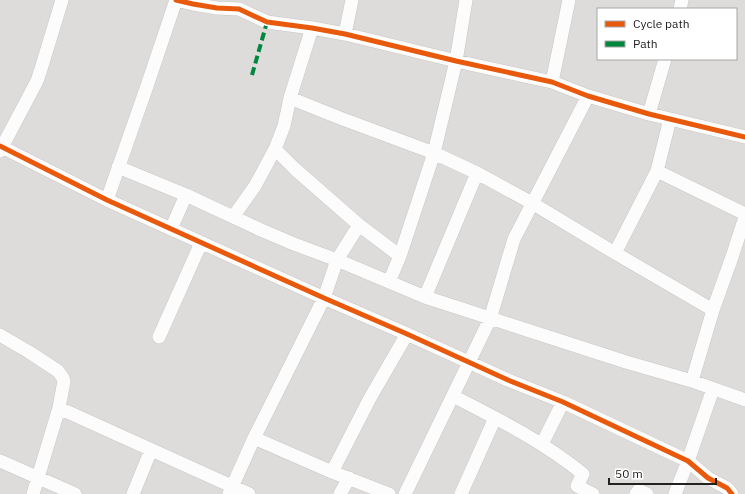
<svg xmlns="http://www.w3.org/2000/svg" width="745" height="494" viewBox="0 0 745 494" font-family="'IBM Plex Sans',sans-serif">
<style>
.residential{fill:#dedcda;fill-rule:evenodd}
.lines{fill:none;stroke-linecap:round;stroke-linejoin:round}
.minor-casing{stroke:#c8c7c5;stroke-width:14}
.minor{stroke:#fdfcfc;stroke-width:13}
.quiet{stroke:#00873e;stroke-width:4;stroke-dasharray:8 4;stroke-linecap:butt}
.cycleway-casing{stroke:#fff;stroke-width:8}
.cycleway{stroke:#e8590c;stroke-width:5}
</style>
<rect width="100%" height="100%" fill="#efede9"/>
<!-- residential -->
<path class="residential" d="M0 0H745V494H0ZM598 9H736V59H598Z"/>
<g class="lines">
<!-- minor casing -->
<g class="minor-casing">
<path id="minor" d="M176 0 193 4 217 8 239 9 267 22 312 28 345 34 456 61 552 82 588 96 649 114 745 137
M680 9 682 0
M345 34 352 0
M552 82 569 0
M290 98 340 118 434 153 477 173 532 203 615 253 713 310
M649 114 665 59
M0 146 107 200 324 298 407 334 508 380 563 402 688 461 708 478 727 488 732 494
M275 149 295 169 359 225 400 256
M0 151 37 81 41 69 62 0
M118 167 186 195 261 230 294 244 337 260 425 297 626 362 692 381 745 400
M657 171 745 214
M107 200 147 86 176 0
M233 217 255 186 275 149 284 126 290 98 312 28
M171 229 186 195
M615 253 657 171 670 119
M389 282 400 256 434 153 456 61 466 0
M425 297 477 173
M0 335 29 352 58 371 63 378 64 381 59 408 33 494
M159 337 201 243
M692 381 713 310 732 257 745 217
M453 396C498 419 544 442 583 474L577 486 593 494
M59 408 249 494
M254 438 332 472 389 494
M542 444 563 402
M0 461 75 494
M332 472 370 398 407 334
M133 494 151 450
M229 494 254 438 324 298 337 260 359 225
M340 494 349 478
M405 494 490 319 514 239 588 96
M461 494 495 418
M636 494 639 490 647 494
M675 494 688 461 713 389"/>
</g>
<!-- minor -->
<use href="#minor" class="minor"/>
<!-- quiet -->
<path class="quiet" d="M252 75 267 22"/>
<!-- cycleway casing -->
<g class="cycleway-casing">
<path id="cycleway" d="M176 0 193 4 217 8 239 9 267 22 312 28 345 34 456 61 552 82 588 96 649 114 745 137
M0 146 107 200 324 298 407 334 508 380 563 402 688 461 708 478 727 488 732 494"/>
</g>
<!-- cycleway -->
<use href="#cycleway" class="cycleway"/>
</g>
<!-- legend -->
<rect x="597" y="8" width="140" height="52" fill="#ffffff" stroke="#a6a6a6"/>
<rect x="605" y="21" width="20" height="6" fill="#e8590c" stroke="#a6a6a6"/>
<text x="633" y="28" font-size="12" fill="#212121">Cycle path</text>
<rect x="605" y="41" width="20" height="6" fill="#00873e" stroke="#a6a6a6"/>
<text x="633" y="48" font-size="12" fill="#212121">Path</text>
<!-- scale -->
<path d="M609 478v6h107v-6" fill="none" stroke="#212121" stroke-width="2"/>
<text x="615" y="478" font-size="12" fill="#212121" stroke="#ffffff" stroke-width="3" paint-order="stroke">50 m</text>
</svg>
